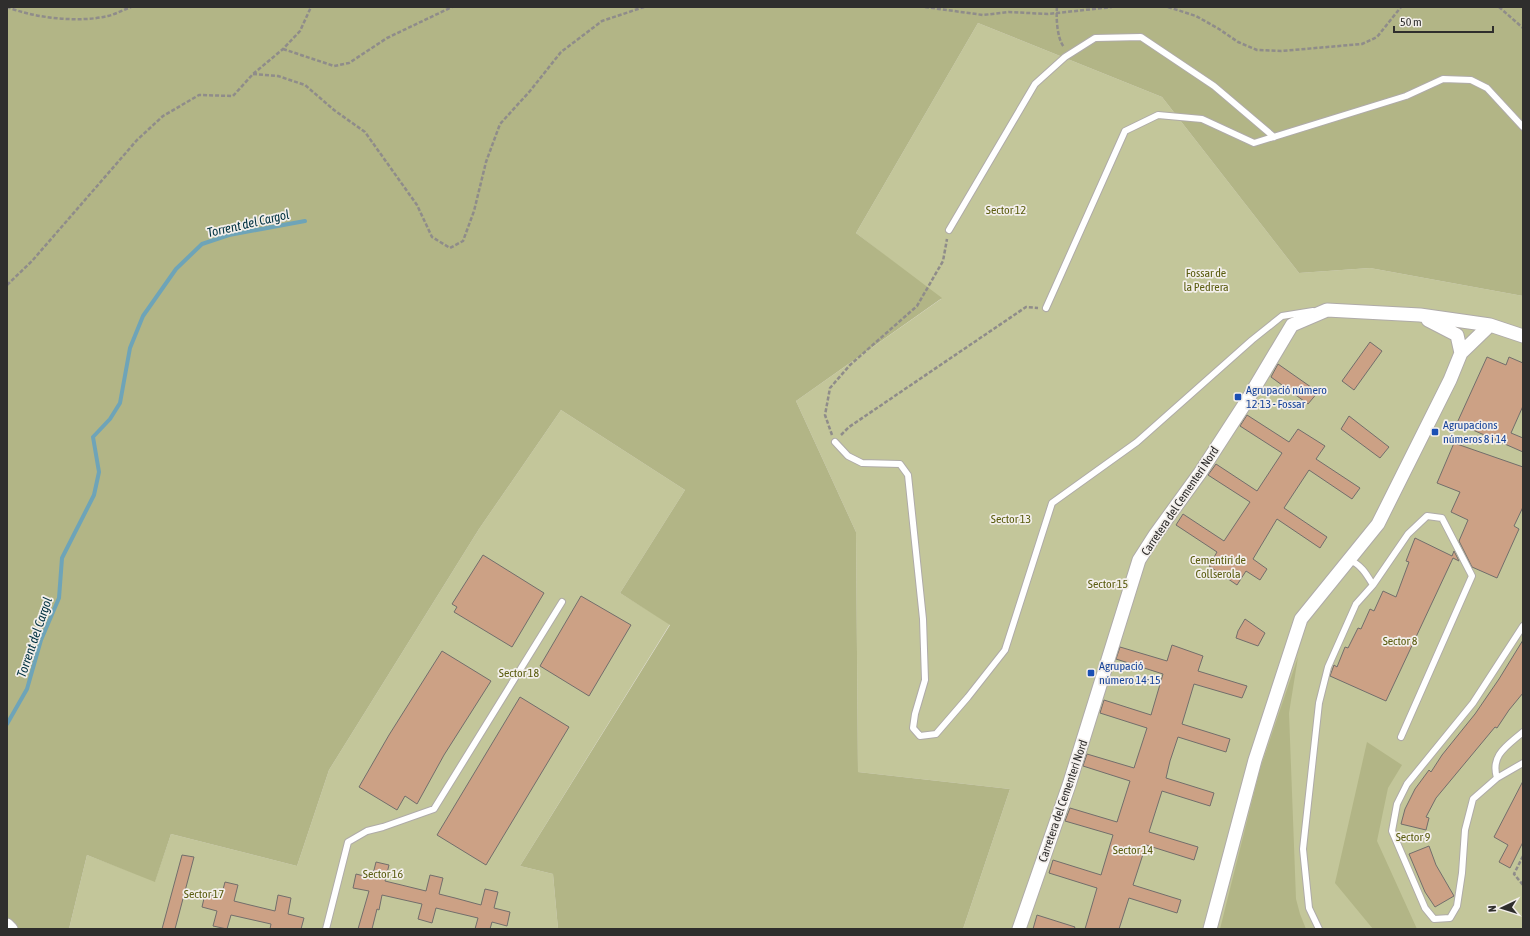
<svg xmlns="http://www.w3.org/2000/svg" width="1530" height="936" viewBox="0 0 1530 936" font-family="'Asap Condensed',sans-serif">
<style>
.green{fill:#c3c69a}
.forest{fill:#b2b586}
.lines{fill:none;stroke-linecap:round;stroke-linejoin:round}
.stream{stroke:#6ea4b8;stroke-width:4}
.building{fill:#cca185;stroke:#726e6b}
.service-casing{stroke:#afaba8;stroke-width:8}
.minor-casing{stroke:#afaba8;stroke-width:15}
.path{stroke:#8f8c8a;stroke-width:2.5;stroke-dasharray:4 2;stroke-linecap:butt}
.service{stroke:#fff;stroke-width:6}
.minor{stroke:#fff;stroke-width:13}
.transit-dot{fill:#1a4fb4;stroke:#f3efeb;stroke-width:1.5}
.labels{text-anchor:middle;stroke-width:3.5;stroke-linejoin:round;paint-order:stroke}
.park-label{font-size:12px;fill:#5a5c0f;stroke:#f3efeb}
.transit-label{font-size:12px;fill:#164399;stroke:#f3efeb;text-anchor:start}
.street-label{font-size:12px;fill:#2f2e2d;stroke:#f3efeb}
.water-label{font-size:13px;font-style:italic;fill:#003241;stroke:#f3efeb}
</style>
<rect width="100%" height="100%" fill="#e6e2de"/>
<!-- green -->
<path class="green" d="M978 23 1162 97 1299 273 1370 268 1523 296V929H963L1010 789 858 772 856 532 796 401 941 299 856 233Z
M561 410 685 490 620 593 670 624 520 866 553 874 558 929H69L87 855 155 881 171 834 297 866 329 770 479 529Z"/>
<!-- forest -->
<path class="forest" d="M7 7H1523V296L1370 268 1299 273 1162 97 978 23 856 233 942 298 796 401 856 532 858 772 1010 789 963 929H558L553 874 520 866 670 625 620 593 685 490 561 410 479 529 329 770 297 866 171 834 155 882 87 855 69 929H7Z
M1298 657 1289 713 1296 899 1300 914 1306 929H1220L1260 769Z
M1367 742 1402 765 1388 788 1377 841 1417 929H1373L1335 883Z"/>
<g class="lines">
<!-- stream -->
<path class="stream" d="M7 724 27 689 41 640 59 598 62 558 94 495 99 472 93 437 110 419 120 403 130 348 143 316 176 269 202 244 229 235 305 221"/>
</g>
<!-- building -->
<path class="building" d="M1370 342 1382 351 1354 390 1342 381Z
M1487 357 1506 365 1509 357 1523 363V406L1511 433 1523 438V452L1457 423Z
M1278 364 1318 392 1308 404 1271 377Z
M1247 415 1289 442 1298 429 1325 446 1316 459 1360 488 1352 499 1309 470 1284 508 1327 537 1320 548 1277 519 1253 559 1267 569 1260 580 1246 571 1237 585 1209 566 1217 552 1176 525 1183 514 1224 541 1250 502 1208 475 1216 464 1257 491 1282 453 1240 426Z
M1349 416 1389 447 1380 458 1341 429Z
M1454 443 1523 467V507L1514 526 1519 529 1497 578 1472 567 1459 541 1468 520 1451 512 1460 492 1437 483Z
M1415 538 1452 556 1454 551 1459 561 1453 558 1386 701 1330 676 1334 665 1337 667 1345 647 1348 648 1358 628 1361 629 1370 609 1374 611 1383 591 1396 597 1409 562 1406 561Z
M483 555 544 593 512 647 454 612 457 607 452 604Z
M581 596 631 625 589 696 540 666Z
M1245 619 1265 633 1258 646 1236 638 1238 631Z
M1523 640V693L1509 710 1497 728 1495 727 1436 798 1426 817 1429 818 1426 830 1401 824 1405 809 1415 789 1429 770 1431 772 1442 755 1475 714 1499 679Z
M1172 645 1203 656 1198 671 1247 686 1242 698 1194 684 1182 724 1230 739 1226 752 1178 737 1170 761 1166 778 1214 793 1210 806 1162 791 1149 832 1198 847 1194 860 1146 845 1133 885 1181 900 1177 913 1129 898 1119 929H1085L1097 888 1049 873 1053 860 1101 875 1113 835 1065 821 1070 808 1117 822 1130 781 1083 766 1087 754 1134 768 1147 728 1100 713 1104 700 1151 715 1163 674 1116 659 1120 647 1167 661Z
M442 651 491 681 444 755 417 804 405 796 397 810 359 787 389 735Z
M520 697 569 727 486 865 437 835Z
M1523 781V842L1510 868 1499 862 1508 845 1494 837Z
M1429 846 1436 865 1454 896 1435 907 1425 892 1409 854Z
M182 855 194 857 175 929H162Z
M376 862 389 865 385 881 426 891 430 875 443 878 439 894 455 898 481 905 485 889 498 892 494 908 510 912 507 926 492 922 490 929H475L478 918 436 908 432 923 418 919 422 904 382 895 379 910 377 909 372 929H358L369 891 353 888 356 874 372 878Z
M225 882 238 885 234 901 250 905 275 911 278 895 291 898 288 914 304 918 301 929H270L271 924 231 915 227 929 213 926 217 911 202 907 205 894 221 897Z
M1037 915 1075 927 1074 929H1033Z"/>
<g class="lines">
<!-- service casing -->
<g class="service-casing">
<path id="service" d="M949 230 1035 84 1065 57 1095 38 1141 37 1214 86 1274 137
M1046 308 1125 131 1158 115 1202 119 1254 143 1406 96 1443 79 1471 80 1487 88 1523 127
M835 442 848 456 862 463 900 464 908 475 923 619 925 680 915 714 913 728 920 736 936 734 968 697 1005 650 1052 503 1137 442 1252 340 1282 316 1313 311
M1373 585 1408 534 1427 516 1442 518 1472 576 1401 737
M1523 626 1473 703 1407 784 1397 804 1392 831 1425 908 1434 919 1450 918 1457 906 1462 873 1465 830 1473 799 1497 778 1523 763
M1497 778C1490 755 1507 746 1523 732
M326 929 348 842 367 831 383 827 434 809 562 602
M1319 929 1309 908 1303 849 1319 703 1328 667 1356 604 1373 585C1367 575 1361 564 1349 560"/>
</g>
<!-- minor casing -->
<g class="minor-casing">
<path id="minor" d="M1428 320 1457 335 1461 353
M7 925 11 929
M1019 929 1069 785 1139 560 1155 535 1200 473 1246 402 1292 325 1327 310 1420 315 1490 325 1523 336
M1210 929 1255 760 1301 619 1378 524 1450 380 1461 353 1490 325"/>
</g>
<!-- path -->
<path class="path" d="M7 7C35 18 78 23 108 16 116 14 123 10 131 7
M925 7 983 15 1009 12 1048 14 1112 7
M1057 7C1056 17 1057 39 1064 47
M1168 7 1196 16 1219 29 1238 42 1257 50 1281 51 1362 44 1377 37 1401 7
M1499 7 1523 28
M283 49 334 66 349 63 387 38 452 7
M253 74 278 76 305 85 334 110 365 132 417 205 432 237 450 248 463 241 474 211 486 162 500 124 530 91 561 52 602 21 644 7
M7 285 32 261 137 140 163 116 199 95 233 96 253 74 283 49 300 31 311 7
M832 435 825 415 830 388 850 365 917 306 943 261 947 239
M841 435 849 427 1026 307 1038 308
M1523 856 1514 874 1523 885"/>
<!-- service -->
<use href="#service" class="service"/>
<!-- minor -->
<use href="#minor" class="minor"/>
</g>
<!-- markers -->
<g class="transit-dot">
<rect x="1234" y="393" width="8" height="8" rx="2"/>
<rect x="1431" y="428" width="8" height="8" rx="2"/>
<rect x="1087" y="669" width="8" height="8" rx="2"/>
</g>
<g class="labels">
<!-- park labels -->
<g class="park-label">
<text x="1006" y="214">Sector 12</text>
<text x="1206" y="277">Fossar de<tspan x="1206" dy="14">la Pedrera</tspan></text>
<text x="1011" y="523">Sector 13</text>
<text x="1218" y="564">Cementiri de<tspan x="1218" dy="14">Collserola</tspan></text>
<text x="1108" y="588">Sector 15</text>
<text x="1400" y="645">Sector 8</text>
<text x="519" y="677">Sector 18</text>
<text x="1413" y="841">Sector 9</text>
<text x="1133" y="854">Sector 14</text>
<text x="383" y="878">Sector 16</text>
<text x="204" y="898">Sector 17</text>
</g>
<!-- transit labels -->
<g class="transit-label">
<text x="1246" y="394">Agrupació número<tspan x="1246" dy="14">12·13 - Fossar</tspan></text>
<text x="1443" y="429">Agrupacions<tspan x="1443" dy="14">números 8 i 14</tspan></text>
<text x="1099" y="670">Agrupació<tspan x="1099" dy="14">número 14·15</tspan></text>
</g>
<!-- street labels -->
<g class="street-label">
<text transform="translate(1180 501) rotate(-56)" y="4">Carretera del Cementeri Nord</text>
<text transform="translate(1063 801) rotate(-71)" y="4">Carretera del Cementeri Nord</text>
</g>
<!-- water labels -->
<g class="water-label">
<text transform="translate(248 223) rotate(-13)" y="5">Torrent del Cargol</text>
<text transform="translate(34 637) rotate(-71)" y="5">Torrent del Cargol</text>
</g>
</g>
<!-- border -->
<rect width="1530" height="936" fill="none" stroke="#2f2e2d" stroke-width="16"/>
<!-- north arrow -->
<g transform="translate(1502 908) rotate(266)" stroke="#f3efeb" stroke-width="3" paint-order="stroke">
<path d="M0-3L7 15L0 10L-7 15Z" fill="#2f2e2d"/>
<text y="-6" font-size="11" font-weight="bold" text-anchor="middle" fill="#2f2e2d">N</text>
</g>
<!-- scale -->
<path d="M1394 26v6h99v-6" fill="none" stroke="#2f2e2d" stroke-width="2"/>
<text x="1400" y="26" font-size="12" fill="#2f2e2d" stroke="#f3efeb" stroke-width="3" paint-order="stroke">50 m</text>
</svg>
